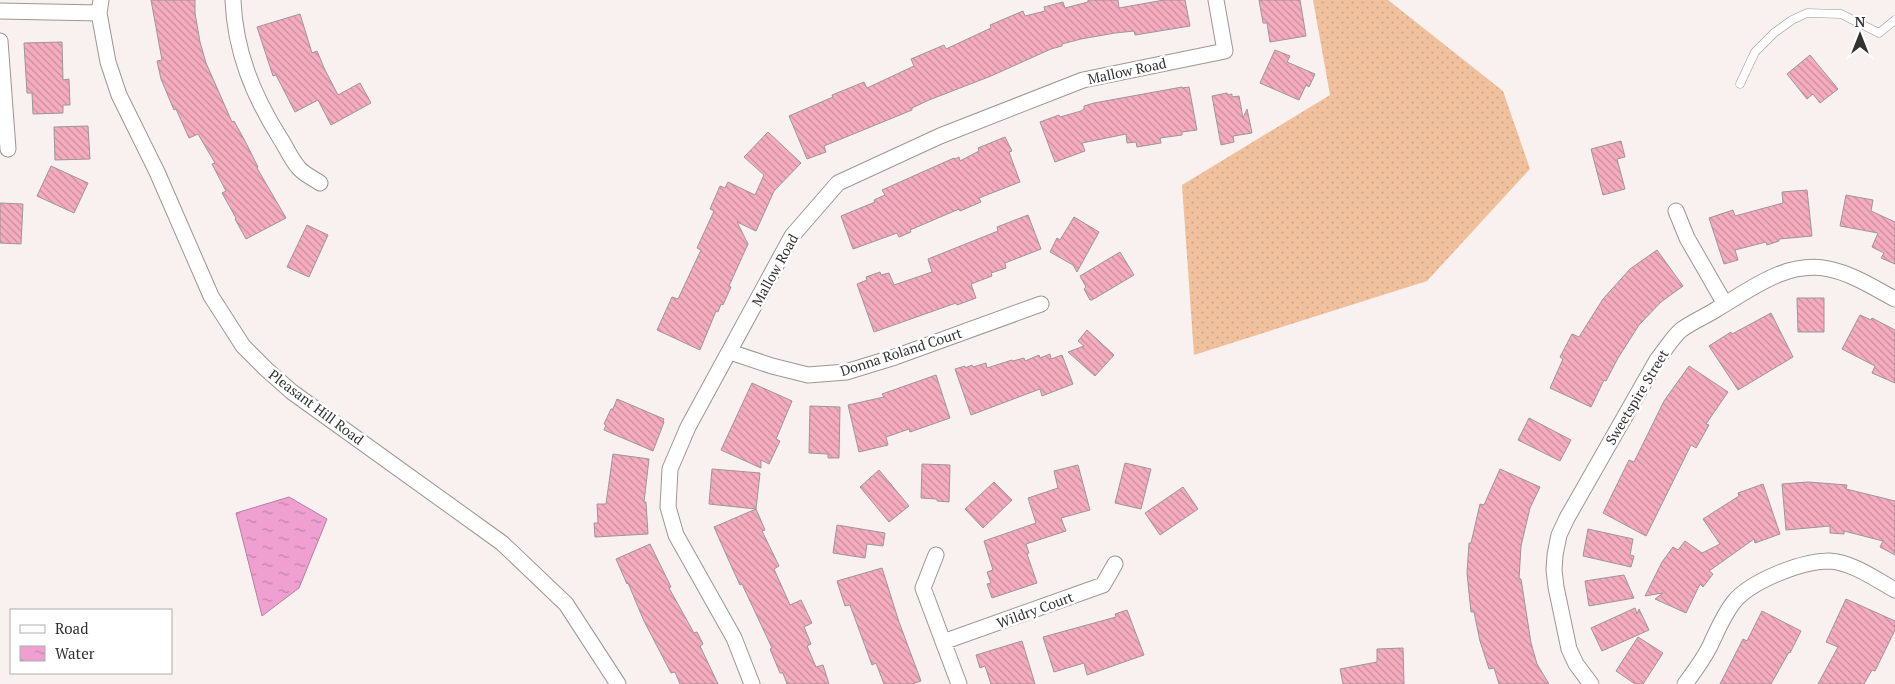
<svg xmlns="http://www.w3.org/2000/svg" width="1895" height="684" viewBox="0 0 1895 684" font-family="'PT Serif',serif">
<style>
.grass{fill:url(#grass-dots)}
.water{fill:url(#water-ripples);stroke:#b77fa0}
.building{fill:url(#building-back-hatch);stroke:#9d9698}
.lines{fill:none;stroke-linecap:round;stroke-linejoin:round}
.lane-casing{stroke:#9d9695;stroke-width:9}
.street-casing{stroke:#9d9695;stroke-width:17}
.lane{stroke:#fff;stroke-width:8}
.street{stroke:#fff;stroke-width:15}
.labels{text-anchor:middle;stroke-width:5;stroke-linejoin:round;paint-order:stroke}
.street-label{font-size:14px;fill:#343131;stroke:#fff}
</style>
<defs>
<pattern id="grass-dots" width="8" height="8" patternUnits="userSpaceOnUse" patternTransform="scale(1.25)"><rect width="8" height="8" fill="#f0c19c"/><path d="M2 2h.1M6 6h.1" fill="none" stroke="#cea687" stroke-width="1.8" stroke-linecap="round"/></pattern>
<pattern id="water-ripples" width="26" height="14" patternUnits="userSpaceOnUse" patternTransform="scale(1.25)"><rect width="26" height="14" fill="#efa0d0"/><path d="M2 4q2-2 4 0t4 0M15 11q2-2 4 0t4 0" fill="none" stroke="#c283a9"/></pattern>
<pattern id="building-back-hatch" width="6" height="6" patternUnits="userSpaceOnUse" patternTransform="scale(1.25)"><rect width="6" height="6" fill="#f6acbf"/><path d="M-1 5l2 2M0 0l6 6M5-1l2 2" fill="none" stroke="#c88d9c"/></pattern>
</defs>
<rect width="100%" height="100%" fill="#f9f1f0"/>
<!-- grass -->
<path class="grass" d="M1313 0H1388L1503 91 1530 169 1427 281 1194 355 1182 185 1330 95Z"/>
<!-- water -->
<path class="water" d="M289 497 327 519 299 588 262 616 236 513Z"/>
<!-- building -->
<path class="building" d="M151 0H195V13L200 42 206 63 232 122 234 121 245 141 258 167 257 168 286 218 246 239 235 219 236 218 222 193 226 191 212 164 215 163 198 134 189 138 176 109 174 110 161 79 157 61 162 60Z
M1088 0H1118L1119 8 1164 0H1185L1190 26 1135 35 1134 31 1115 33 1081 39 1062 44V46L1051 49 991 76 929 100 912 108V110L824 146 826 152 807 159 789 116 833 97 832 95 864 82 867 88 914 66 911 59 944 45 946 49 991 28 990 25 1023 11 1025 16 1045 11 1044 7 1063 2 1065 8 1088 2Z
M1259 0H1300L1306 36 1270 42 1267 23H1263Z
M300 14 312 53 317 51 325 70 338 95 360 83 371 103 331 125 318 100 295 112 276 75 273 76 257 27Z
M62 42 63 80 69 79 70 105H63V113L33 114 32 93H27L24 43Z
M1275 50 1290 56 1287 62 1315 74 1309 87 1306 85 1299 100 1260 83Z
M1810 55 1838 89 1820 103 1813 94 1807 99 1787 74Z
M1182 87V88L1189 87 1197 130 1182 132V135L1160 138 1161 143 1137 147 1136 142 1127 143 1126 134 1082 143 1085 151 1055 162 1040 122 1059 115 1060 117 1081 111 1084 109V106L1094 103Z
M1227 93 1228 95 1232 94V97L1239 96 1243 118 1247 109 1252 133 1233 136 1234 142 1221 145 1212 96Z
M88 126 90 159 55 160 54 127Z
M768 132 801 163 774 191 756 231 737 222 748 244 729 286 731 287 723 305 721 304 718 312 716 311 700 350 657 330 672 297 678 299 701 250 697 248 714 211 710 209 720 186 725 188 728 182 755 195 764 175 744 157Z
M1005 137 1012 151 1009 152 1020 182 979 198 981 202 960 211 959 209 910 230 911 232 899 237 897 233 853 249 841 216 875 202 874 200 885 195 882 190 954 158 955 159 959 157 960 161 979 151 978 148Z
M1621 141 1625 157 1617 159 1625 189 1603 195 1591 149Z
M51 166 88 183 74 213 37 196Z
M1807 190 1812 236 1779 239V241L1767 245 1766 242 1735 250 1738 260 1724 264 1709 218 1733 210 1735 216 1783 203 1782 192Z
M1846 195 1873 200 1871 211 1895 222V264L1881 258 1884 253 1872 247 1878 233 1840 226Z
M0 203 23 204 21 244 0 243Z
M1028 215 1041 249 1005 263 1006 268 991 273 992 276 971 284 976 298 957 305 956 303 874 332 857 284 867 280 866 277 880 272 881 275 889 273 894 285 932 272 928 259 998 231 997 227Z
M1074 217 1099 232 1077 272 1073 265 1050 252 1057 238 1060 240Z
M307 225 328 235 309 277 287 267Z
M1657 250 1683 286 1661 302 1639 325 1618 358 1606 381 1604 380 1591 407 1550 388 1563 359 1560 357 1572 334 1579 337 1603 299 1630 269Z
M1120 252 1134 275 1092 300H1090L1084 289 1086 287 1080 276Z
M1797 298H1824V332H1798Z
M1771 313 1793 357 1738 390 1709 346 1731 332 1732 334Z
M1860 315 1871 320 1872 318 1895 330V383L1872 373 1875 366 1842 349Z
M1087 330 1114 355 1095 376 1068 352 1084 346 1078 341Z
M1050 354 1051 359 1062 355 1073 384 1042 396 1040 389 971 415 955 369 965 366V368L972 365 973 367 986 363 987 368 1012 360 1013 361 1024 358 1025 361 1039 355 1040 358Z
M1689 366 1728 392 1706 424 1709 425 1696 448 1691 445 1646 536 1603 513 1629 460 1634 462 1664 401Z
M936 375 950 418 910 432 909 429 886 437 888 445 859 452 848 405 884 397 882 394Z
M752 383 792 401 776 439 780 441 769 464 761 460V468L721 450Z
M617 399 664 419 663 421 664 422 653 451 604 430 606 425 604 424 611 409H613Z
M810 406 840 407 839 458H828V454L809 453Z
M1529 418 1571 440 1560 461 1518 440Z
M613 454 649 459 644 502H646L648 534 595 537 594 523H598L597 504H606Z
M1125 463 1151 469 1141 509 1115 503Z
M922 464 950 465 949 502 937 501V499L921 498Z
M1078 465 1090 510 1061 518 1066 531 1026 544 1029 553 1027 554 1037 583 992 598 987 584 991 583 987 572 993 570 984 541 1036 523 1028 498 1058 488 1054 471Z
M712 469 760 473 756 509 709 504Z
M1500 469 1540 487 1530 508 1521 546 1519 579H1521L1531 643 1537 664 1549 684H1499L1494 668 1489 669 1480 641 1474 612H1471L1467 573 1469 543H1471L1480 504 1484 505Z
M879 470 909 506 889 522 860 487Z
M994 482 1012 500 983 528 965 509Z
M1808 482 1847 485 1846 489 1895 501V555L1880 547 1883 541 1844 531V534L1830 533V526L1786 530 1782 484Z
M1763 484 1780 534 1755 543 1754 539 1709 571 1713 574 1703 587 1700 584 1686 613 1655 599 1663 593 1645 596 1662 562 1673 547 1678 550 1685 541 1702 553 1720 544 1703 519 1739 496 1738 493Z
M1183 487 1198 509 1160 535 1145 513Z
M756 509 765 530 762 531 779 566 774 569 790 605 801 600 812 623 804 627 811 644 807 646 816 667 823 665 829 684H787L783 673H780L770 649 772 648 742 584 740 585 729 561 714 527Z
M837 525 885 533 883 546 867 544 865 558 833 553Z
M1588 529 1633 539 1630 555 1634 556 1631 567 1583 556Z
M650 544 671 587 669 588 694 633 697 632 703 644 700 646 718 684H680L675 672 671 673 644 621 628 583 627 584 616 559Z
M882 568 899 622 921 681 912 684H884L876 663 872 665 850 605 845 606 837 581Z
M1624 575 1634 598 1589 606 1585 581Z
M1846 599 1895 621V630L1875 671 1872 670 1864 684H1818L1838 647 1826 642Z
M1635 608 1637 614 1639 609 1649 630 1602 651 1591 628Z
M1127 610 1144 655 1087 675 1084 663 1054 672 1043 637 1116 617 1115 614Z
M1762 611 1801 631 1790 653 1789 652 1771 684H1720L1743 639 1747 641Z
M1638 637 1663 653 1643 684H1635L1616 671Z
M1022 641 1035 684H991L985 666 980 668 976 655Z
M1403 648 1404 684H1343L1340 669 1377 662V649Z"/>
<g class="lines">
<!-- lane casing -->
<g class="lane-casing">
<path id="lane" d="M1740 84 1755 52 1774 33 1792 20 1807 13 1841 14 1879 33 1895 20"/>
</g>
<!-- street casing -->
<g class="street-casing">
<path id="street" d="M101 0 99 13 108 62 119 95 157 172 211 296 243 346 266 369 292 392 502 543 566 604 618 684
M233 0C235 51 253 95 280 138 286 147 291 159 298 167 303 174 313 178 320 183
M0 11 99 13
M0 41 8 149
M1676 211 1687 238 1725 304
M730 352 772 366 808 375 846 372 895 357 1041 304
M936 555 923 588 959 684
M943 642 1103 585 1115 564
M752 684 734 638 676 535 668 507 670 469 688 427 792 236 838 183 940 136 1083 80 1225 51 1216 0
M1591 684 1576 664 1569 649 1556 587 1554 570 1555 555 1559 535 1567 518 1657 360C1665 350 1672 338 1681 330 1692 322 1706 316 1717 309 1751 289 1787 260 1829 269 1853 274 1874 288 1895 299
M1685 684C1694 672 1703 660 1710 646 1717 631 1723 616 1733 603 1750 581 1802 561 1829 561 1852 562 1875 579 1895 590"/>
</g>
<!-- lane -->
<use href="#lane" class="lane"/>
<!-- street -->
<use href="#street" class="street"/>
</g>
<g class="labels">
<!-- street labels -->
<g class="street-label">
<text transform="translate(1127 71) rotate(-12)" y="5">Mallow Road</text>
<text transform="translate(775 270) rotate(-61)" y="5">Mallow Road</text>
<text transform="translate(901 352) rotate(-18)" y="5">Donna Roland Court</text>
<text transform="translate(1637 397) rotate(-59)" y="5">Sweetspire Street</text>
<text transform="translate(316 407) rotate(37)" y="5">Pleasant Hill Road</text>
<text transform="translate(1035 610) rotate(-20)" y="5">Wildry Court</text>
</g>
</g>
<!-- legend -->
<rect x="10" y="609" width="162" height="65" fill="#ffffff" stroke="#aeadad"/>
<rect x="20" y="625" width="25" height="8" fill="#ffffff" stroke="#aeadad"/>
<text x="55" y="634" font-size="15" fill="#343131">Road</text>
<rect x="20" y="646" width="25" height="15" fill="url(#water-ripples)" stroke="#aeadad"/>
<text x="55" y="659" font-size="15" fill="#343131">Water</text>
<!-- north arrow -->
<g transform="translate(1860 35)" stroke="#ffffff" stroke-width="4" paint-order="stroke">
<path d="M0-4L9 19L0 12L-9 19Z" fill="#343131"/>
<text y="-8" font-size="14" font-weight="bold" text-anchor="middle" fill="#343131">N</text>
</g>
</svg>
